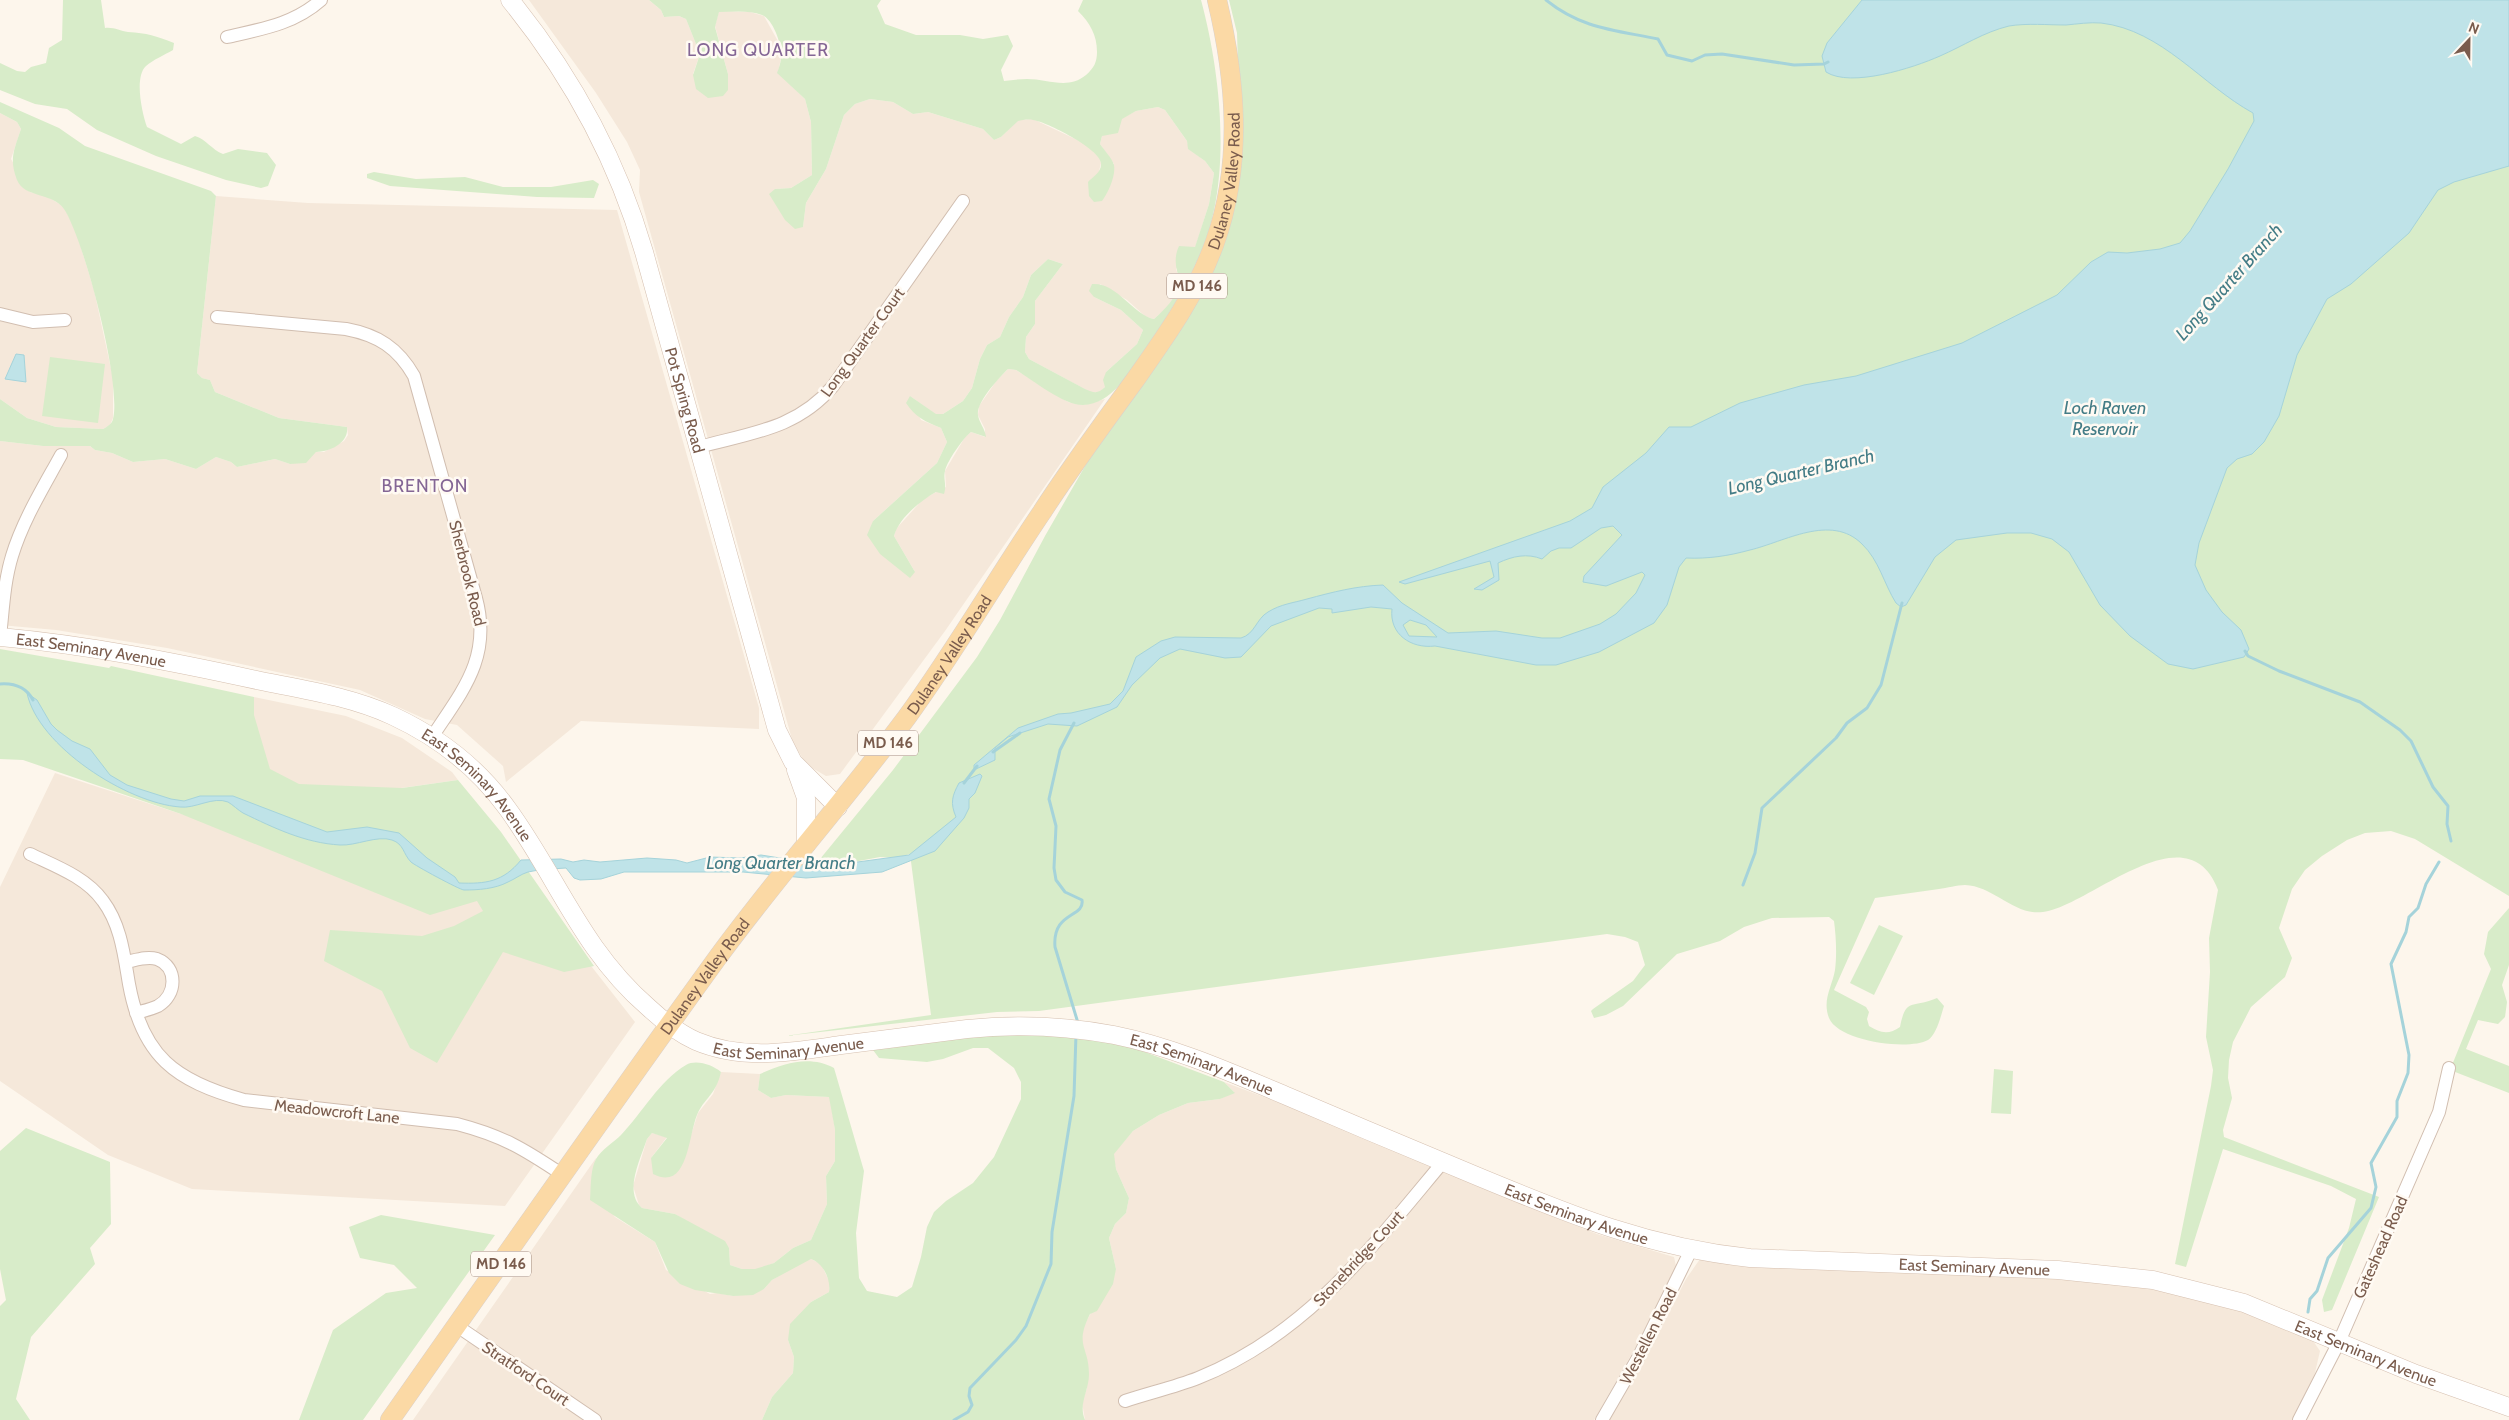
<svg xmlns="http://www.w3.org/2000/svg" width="2509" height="1420" viewBox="0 0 2509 1420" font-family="Cabin,sans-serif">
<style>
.residential{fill:#f5e8da}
.green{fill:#d8ecc9}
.water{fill:#bfe3e8;stroke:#a5d3da;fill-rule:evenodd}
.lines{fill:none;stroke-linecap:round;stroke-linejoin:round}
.stream{stroke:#a5d3da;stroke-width:3}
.street-casing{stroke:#d1beb0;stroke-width:14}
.secondary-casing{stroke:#d6c0b0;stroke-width:19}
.primary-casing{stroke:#dad1cd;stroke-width:20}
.street{stroke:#fff;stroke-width:12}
.secondary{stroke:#fff;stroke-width:18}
.primary{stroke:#fbd9a5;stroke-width:19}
.labels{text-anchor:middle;stroke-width:5;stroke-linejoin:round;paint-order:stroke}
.shield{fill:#fffaf3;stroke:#a28b7f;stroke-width:1}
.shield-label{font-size:15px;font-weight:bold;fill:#7a5c4d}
.street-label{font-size:16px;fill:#7a5c4d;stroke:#fffaf3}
.neighbourhood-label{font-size:18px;letter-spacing:1px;fill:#846695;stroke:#fffaf3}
.water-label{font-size:18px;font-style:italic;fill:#437c86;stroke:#fffaf3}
</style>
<rect width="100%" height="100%" fill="#fdf6ec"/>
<!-- residential -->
<path class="residential" d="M529 0H649L661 10 664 17 679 16 686 19 700 54 693 74H728L715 26 719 11 750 12 764 16 779 43 781 58 778 73 805 99 811 122 812 175 791 188 775 189 803 227 806 203 826 169 844 115 855 104 870 99 893 102 913 114 928 112 983 129 994 140 1001 137 1018 120 1033 119 1088 145 1099 156 1101 163 1099 171 1114 164 1100 144 1102 136 1122 118 1136 111 1158 107 1165 110 1187 141 1189 149 1205 161 1214 173 1209 204 1195 248 1176 269 1181 283 1176 297 1165 309 1154 319 1146 317 1127 300 1100 284 1094 297 1121 310 1143 330 1137 344 1106 372 1105 387 1100 392 1092 393 1029 359 1025 352 1026 337 1035 324V301L1063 264 1048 259 1031 275 1023 297 1009 317 1000 337 987 345 980 359 972 388 963 401 943 414H935L910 396 921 420 941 428 947 442 937 463 873 521 915 572 894 536 896 529 923 499 946 487 945 471 965 437 971 432 985 437V429L978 415 979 406 997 380 1008 369 1016 370 1068 402 1083 405 1105 399 945 631 840 774 826 776 807 765 793 743 639 192 640 170 627 142 596 93Z
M0 113 17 122 21 129 11 159 30 192 46 196 63 206 75 228 94 290 113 378V418L110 425 103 429 56 427 27 418 0 399Z
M216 196 308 203 617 210 759 708V729L581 721 506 782 503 766 457 725 425 719 360 690 167 648 56 630 0 625V441L43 446H90L95 450 112 453 133 462 165 459 196 469 216 457 231 462 237 467 275 459 290 464 316 452H324L344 441 348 435 347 427 279 418 215 392 210 380 202 378 197 373Z
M254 697 346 716 402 738 452 772 458 780 337 797 253 775Z
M55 773 181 814 534 885 570 939 635 1022 505 1206 192 1189 108 1155 0 1081V887Z
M721 1072 760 1074 758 1090 771 1098 786 1095 830 1097 835 1130V1161L826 1176 827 1204 811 1240 793 1248 774 1263 755 1270 742 1269 730 1265 729 1248 675 1214 642 1208 639 1205 633 1186 647 1139 652 1133 667 1137 651 1158 691 1135 698 1113 713 1094Z
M1224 1082 1323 1119 1477 1186 1597 1234 1674 1257 1676 1266 1654 1315 1594 1420H1085L1082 1402 1087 1388 1081 1342 1083 1327 1116 1269 1109 1238 1115 1224 1126 1213 1129 1198 1116 1169 1113 1154 1133 1131 1159 1115 1188 1103 1220 1099 1234 1092Z
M596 1158 591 1185 615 1217 655 1242 666 1270 710 1294 717 1293 733 1296 764 1289 772 1280 804 1261 811 1259 821 1264 830 1283 829 1292 811 1302 788 1340 794 1357 793 1373 772 1397 762 1420H413Z
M1700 1259 2104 1280 2220 1301 2309 1335 2320 1351 2314 1377 2292 1420H1608L1653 1344 1686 1279Z"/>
<!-- green -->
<path class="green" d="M63 0H101L105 28C114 27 120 31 128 32 147 33 156 36 174 43L173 50C164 55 153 60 146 66 134 77 142 113 147 127L181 144 195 136C206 139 212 150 223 154L238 149 267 153 276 165 268 186 261 188 226 180 156 156 97 130 67 109 35 104 0 90V63L17 71 25 72 31 67 46 63 49 48 62 40Z
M649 0H881L877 6 885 24 916 35H960L983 39 1008 35 1013 46 1001 70 1004 81C1012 80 1020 79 1027 79 1048 79 1068 90 1086 75 1094 68 1097 62 1097 52 1097 35 1090 23 1078 11L1083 0H1201C1221 74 1233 182 1200 254 1185 289 1165 321 1143 352 1129 373 1112 404 1083 405 1063 405 1033 380 1016 370L1008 369C1000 377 976 402 978 415 979 423 985 428 986 437L971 432C964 437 947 461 945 471 943 479 947 485 944 494L936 492C920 501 899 518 894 536L915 572 910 578 880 554 867 535 873 521 937 463 947 442 941 428C926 422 915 417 906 403L910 396 936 414H943L963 401 972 388 980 359 987 345 1000 337 1009 317 1023 297 1031 275 1048 259 1063 264 1035 301V324L1026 337 1025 352 1029 359 1085 389C1094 393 1098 394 1105 387L1103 380 1106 372 1137 344 1143 330 1121 310 1094 297 1089 291 1092 284C1117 282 1132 314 1154 319 1166 308 1175 299 1181 283 1176 270 1173 259 1179 246L1195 247 1209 204 1214 173 1205 161 1188 149 1187 141 1165 110 1158 107 1136 111 1122 119 1118 133 1102 136 1100 144C1104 150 1112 158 1114 165 1116 176 1108 193 1102 201L1094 202 1089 196 1088 182C1093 177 1102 172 1101 163 1100 149 1047 122 1033 120 1029 119 1022 120 1018 121L1001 137 994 140 983 129 928 112 913 114 893 102 870 99 855 104 844 115 826 169 806 203 803 227 795 229 785 220 769 194 775 189 791 188 812 175 811 122 805 99 777 73C779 68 781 62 781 57 782 46 774 20 762 15 749 10 733 12 719 12L715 27 728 74V90L723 96 708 98 696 89 693 75 700 54 686 19 679 16 664 17 661 10Z
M1229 0H2509V896L2415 839 2391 831 2365 833 2347 840 2322 856 2305 870 2292 889 2279 928 2292 958 2285 977 2251 1007 2233 1042 2229 1060 2228 1078 2232 1098 2223 1130 2224 1137 2379 1197 2332 1310 2324 1312 2322 1300 2349 1228 2356 1199 2331 1186 2223 1149 2186 1267 2175 1264 2211 1086 2213 1070 2206 1037 2210 972 2209 938 2218 890C2187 808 2089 907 2043 912 2014 916 1994 886 1965 885 1957 885 1947 888 1939 889 1918 892 1896 895 1875 898L1834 990 1866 1007 1869 1012 1867 1019 1869 1026C1880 1033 1889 1035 1900 1027 1906 996 1913 1009 1937 998L1944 1006C1941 1015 1937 1034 1928 1040 1908 1051 1838 1041 1829 1018 1822 1000 1832 987 1835 970 1837 955 1836 936 1834 921L1829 917 1772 918 1744 927 1720 941 1677 954 1623 1006 1606 1015 1594 1018 1591 1011 1593 1009 1633 981 1645 965 1638 942 1625 937 1607 934 1039 1011 997 1012 785 1036 931 1015 910 854 896 858 880 857 811 870 893 770 977 657 1000 620 1045 536 1104 433 1219 254 1238 64 1237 33Z
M0 102 59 128 85 146 211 191 216 196 197 373 202 378 210 380 215 392 279 418 347 427C349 443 330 452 316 452L306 463 290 464 275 459 237 467 231 462 216 457 196 469 165 459 133 462 112 453 95 450 90 446H43L0 441V399L27 418 56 427 103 429C108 426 112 424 113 419 122 384 84 239 64 209 54 193 24 198 17 180 9 159 14 150 21 129L17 122 0 113Z
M374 172 416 179 465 177 503 187H551L593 180 599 184 594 198 537 197 390 186 367 178V174Z
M50 357 105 364 98 423 42 416Z
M0 649 109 668 111 666 254 697V715L270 769 299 784 402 788 458 780 501 832 594 966 564 972 503 952 437 1063 410 1048 382 991 324 961 330 930 422 936 454 926 483 911 477 901 430 915 181 814 23 760 0 759Z
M2509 908V965L2502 985 2507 1002 2505 1017 2498 1024 2478 1020 2466 1049 2509 1066V1093L2450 1070 2491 969 2484 954 2488 932Z
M1879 925 1903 936 1874 995 1850 983Z
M999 1033 1077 1036 1137 1049 1224 1082 1235 1093 1220 1099 1188 1103 1159 1115 1133 1131 1114 1154 1116 1169 1129 1198 1126 1213 1115 1224 1109 1238 1116 1269 1113 1284 1097 1311 1090 1314C1074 1346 1089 1346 1089 1374 1089 1391 1078 1404 1085 1420H762L772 1397 793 1373 794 1357 788 1340 790 1324 811 1302 829 1292C831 1279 823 1263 811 1259L772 1280 764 1289 753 1295 733 1296 695 1290 680 1284 669 1273 655 1242 590 1200C591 1188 590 1170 596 1159 601 1150 614 1142 621 1135 642 1113 660 1080 686 1065 696 1059 713 1065 721 1072 716 1095 704 1098 697 1115 688 1137 688 1192 653 1174L651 1158 667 1138 652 1133 647 1139C641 1158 623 1192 642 1208L675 1214 725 1241 729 1248 730 1265 742 1269H755L774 1263 793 1248 811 1240 827 1204 826 1176 835 1161V1130L829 1097 786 1095 771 1098 758 1090 760 1074C784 1063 810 1055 834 1068L864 1171 856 1233 859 1278 867 1291 897 1297 912 1287 921 1257 927 1227 934 1212 946 1201 973 1183 994 1157 1021 1099V1082L1014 1068 988 1048H973L943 1059 927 1062 879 1058 870 1046Z
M1994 1069 2013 1071 2011 1114 1991 1113Z
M26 1128 110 1162 111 1224 90 1248 95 1264 31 1337 16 1399 30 1420H0V1306L6 1300 0 1269V1151Z
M381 1215 495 1235 363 1420H299L333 1330 386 1293 417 1288 394 1265 360 1258 349 1227Z"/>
<!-- water -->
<path class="water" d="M1862 0H2509V166L2454 182 2438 190 2409 233 2351 284 2327 299 2297 355 2279 416 2264 442 2252 454 2237 459 2227 468 2199 543 2195 565 2206 590 2222 612 2241 630 2249 649 2244 657 2193 669 2168 664 2130 636 2100 605 2069 552 2052 539 2031 533H2007L1956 540 1935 557 1906 605 1901 607 1896 603C1884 584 1879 560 1862 544 1831 513 1784 542 1750 550 1728 556 1708 559 1686 558L1679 567 1667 605 1654 623 1599 652 1556 665H1536L1435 646C1411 649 1389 634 1392 609L1371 607 1332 613V609L1319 608 1271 626 1241 657 1225 658 1180 649 1160 658 1132 685 1117 707 1077 726 1048 724 1008 737 995 748V760L974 770V765L1018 728 1058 714 1071 713 1110 704 1123 691 1136 657 1161 641 1175 637 1241 638C1255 634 1256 619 1268 612 1281 604 1293 603 1307 599 1333 592 1356 586 1383 585L1402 603 1448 633 1496 631 1542 638H1560L1600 624 1616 614 1636 593 1645 575 1642 572 1606 586 1583 582 1584 576 1622 535 1613 526 1601 528 1571 548H1559L1551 551 1542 559C1527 553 1513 556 1498 563L1499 580 1482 590 1474 589 1494 577 1490 561 1405 584 1399 582 1570 521 1592 508 1603 487 1646 453 1669 427H1691L1740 403 1804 385 1856 376 1962 343 2057 295 2091 262 2108 252 2127 253 2160 249 2180 243 2190 231 2228 169 2254 121 2253 113C2202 85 2162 30 2101 23 2090 22 2077 24 2066 25 2048 25 2027 23 2009 26 1984 32 1963 46 1940 56 1913 68 1851 88 1826 72L1822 56 1827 43ZM1410 620 1426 625 1437 637 1409 636 1403 625Z
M16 354 24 355 26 382 5 379Z
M27 693 37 700 51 724 57 730 72 741 90 749 110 775 127 785 171 799 184 801 200 796H233L327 832 367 827 399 833 427 858 455 877 459 883C486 884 503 882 521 860L561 859 573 862 584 860 600 862 647 858 676 860 687 863 710 857 740 858 761 855 818 864H843L909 855 956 817C950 803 952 796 959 783L980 774 982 776 975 793 969 799V808L964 818 935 851 882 872 806 878 743 872H624L601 879 580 880 574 878 566 868C554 869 540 869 528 872 521 874 515 879 508 882 495 889 478 890 464 890 460 890 414 865 411 862 403 854 404 844 392 840 377 835 356 846 340 845 305 843 274 828 243 813 238 810 233 805 228 802 213 796 195 809 180 807 127 803 38 746 27 693Z"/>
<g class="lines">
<!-- stream -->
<path class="stream" d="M1546 0C1582 29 1615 30 1658 39L1667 55 1692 61 1705 55 1722 54 1794 65 1824 64 1828 62
M2245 651 2248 656 2279 671 2360 702 2400 730 2411 741 2433 787 2448 806 2447 824 2451 841
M0 684C14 683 26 687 33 700
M1074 723 1060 750 1049 799 1056 826 1054 868 1056 880 1065 892 1082 900C1085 918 1052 911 1055 947L1078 1023
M993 752 1020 733
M964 783 977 766
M1743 885 1755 853 1762 808 1836 738 1847 723 1867 708 1881 685 1902 603
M2308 1312 2310 1299 2317 1291 2328 1258 2371 1208 2376 1187 2371 1163 2397 1117V1101L2408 1073 2409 1055 2391 964 2406 932 2409 917 2418 908 2426 884 2439 862
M954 1420 968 1412 972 1405 969 1396 970 1388 1016 1340 1026 1326 1051 1264 1052 1232 1074 1096 1076 1034"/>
<!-- street casing -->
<g class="street-casing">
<path id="street" d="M227 37C262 29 294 24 321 0
M0 314 33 322 65 320
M217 317 346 329C378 335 398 348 414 376L476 598C492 657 463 690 432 737
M699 447C750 433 797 429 833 386L963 201
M0 637C3 610 4 582 12 556 23 520 43 488 61 455
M30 854C55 866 86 877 103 901 121 925 124 955 129 984 142 1056 175 1081 244 1100L457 1124C503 1136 524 1149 563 1175
M126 962C136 960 147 956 157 959 178 967 177 995 158 1006 152 1009 143 1011 136 1013
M457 1326 595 1420
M1125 1401C1149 1393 1175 1387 1198 1378 1306 1335 1371 1248 1443 1162
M1602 1420 1639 1356 1691 1250
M2299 1420 2339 1342 2439 1112 2449 1068"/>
</g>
<!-- secondary casing -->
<g class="secondary-casing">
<g id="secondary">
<path id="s1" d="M510 0C571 75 617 159 644 252L777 730 793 762 838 807"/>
<path id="s2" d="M0 637C88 645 174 662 261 681 306 690 352 697 393 716 438 737 478 768 507 808 557 876 581 949 648 1007 662 1020 678 1033 696 1041 743 1061 791 1052 841 1045 883 1040 925 1034 967 1029 1015 1024 1066 1026 1114 1035 1174 1047 1232 1073 1289 1097 1352 1124 1416 1151 1479 1177 1573 1216 1648 1247 1750 1258L2058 1270 2153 1280 2244 1303 2416 1374 2509 1407"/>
<path d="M796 770 806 798V845"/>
</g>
</g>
<!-- primary casing -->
<g class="primary-casing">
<g id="primary">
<path id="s3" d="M390 1420C499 1265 607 1110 718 957 778 875 846 799 907 717 955 651 996 580 1042 512 1071 467 1103 424 1135 380 1166 336 1197 293 1215 242 1243 163 1236 80 1217 0"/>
</g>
</g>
<!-- street -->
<use href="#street" class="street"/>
<!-- secondary -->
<use href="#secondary" class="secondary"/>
<!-- primary -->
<use href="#primary" class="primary"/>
</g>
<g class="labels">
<!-- shield labels -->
<g class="shield">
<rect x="1167" y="273.5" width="60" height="25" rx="4"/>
<rect x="858" y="730.5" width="60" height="25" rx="4"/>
<rect x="471" y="1251.5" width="60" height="25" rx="4"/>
</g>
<g class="shield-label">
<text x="1197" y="291">MD 146</text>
<text x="888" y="748">MD 146</text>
<text x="501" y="1269">MD 146</text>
</g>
<!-- street labels -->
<g class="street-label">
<text dy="6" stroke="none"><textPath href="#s3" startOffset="1502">Dulaney Valley Road</textPath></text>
<text transform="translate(862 342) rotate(-54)" y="6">Long Quarter Court</text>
<text dy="6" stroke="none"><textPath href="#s1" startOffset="441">Pot Spring Road</textPath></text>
<text transform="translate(468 573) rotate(76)" y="6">Sherbrook Road</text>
<text dy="6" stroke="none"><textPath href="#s2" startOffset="92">East Seminary Avenue</textPath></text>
<text dy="6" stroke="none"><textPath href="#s3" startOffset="948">Dulaney Valley Road</textPath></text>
<text dy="6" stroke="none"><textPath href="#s2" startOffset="512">East Seminary Avenue</textPath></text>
<text dy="6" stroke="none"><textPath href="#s3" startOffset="544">Dulaney Valley Road</textPath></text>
<text dy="6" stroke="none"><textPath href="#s2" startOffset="948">East Seminary Avenue</textPath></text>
<text dy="6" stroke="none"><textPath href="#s2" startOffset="1368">East Seminary Avenue</textPath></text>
<text transform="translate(337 1111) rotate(6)" y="6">Meadowcroft Lane</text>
<text dy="6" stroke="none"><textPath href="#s2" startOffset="1772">East Seminary Avenue</textPath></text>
<text transform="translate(2380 1247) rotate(-66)" y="6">Gateshead Road</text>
<text transform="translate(1358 1258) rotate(-47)" y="6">Stonebridge Court</text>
<text dy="6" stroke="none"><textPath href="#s2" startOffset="2176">East Seminary Avenue</textPath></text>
<text transform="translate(1648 1336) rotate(-63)" y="6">Westellen Road</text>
<text dy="6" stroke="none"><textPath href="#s2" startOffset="2581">East Seminary Avenue</textPath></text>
<text transform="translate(526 1373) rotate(34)" y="6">Stratford Court</text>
</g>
<!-- neighbourhood labels -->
<g class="neighbourhood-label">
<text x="758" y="56">LONG QUARTER</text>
<text x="425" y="492">BRENTON</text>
</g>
<!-- water labels -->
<g class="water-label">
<text transform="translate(2229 282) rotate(-48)" y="6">Long Quarter Branch</text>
<text x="2105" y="414">Loch Raven<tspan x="2105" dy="21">Reservoir</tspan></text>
<text transform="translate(1801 472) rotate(-13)" y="6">Long Quarter Branch</text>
<text x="781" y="869">Long Quarter Branch</text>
</g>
</g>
<!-- north arrow -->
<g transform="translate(2469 40) rotate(22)" stroke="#fffaf3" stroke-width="4" paint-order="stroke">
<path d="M0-4L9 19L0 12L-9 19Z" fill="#7a5c4d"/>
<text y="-8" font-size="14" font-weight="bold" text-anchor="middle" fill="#7a5c4d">N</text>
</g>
</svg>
